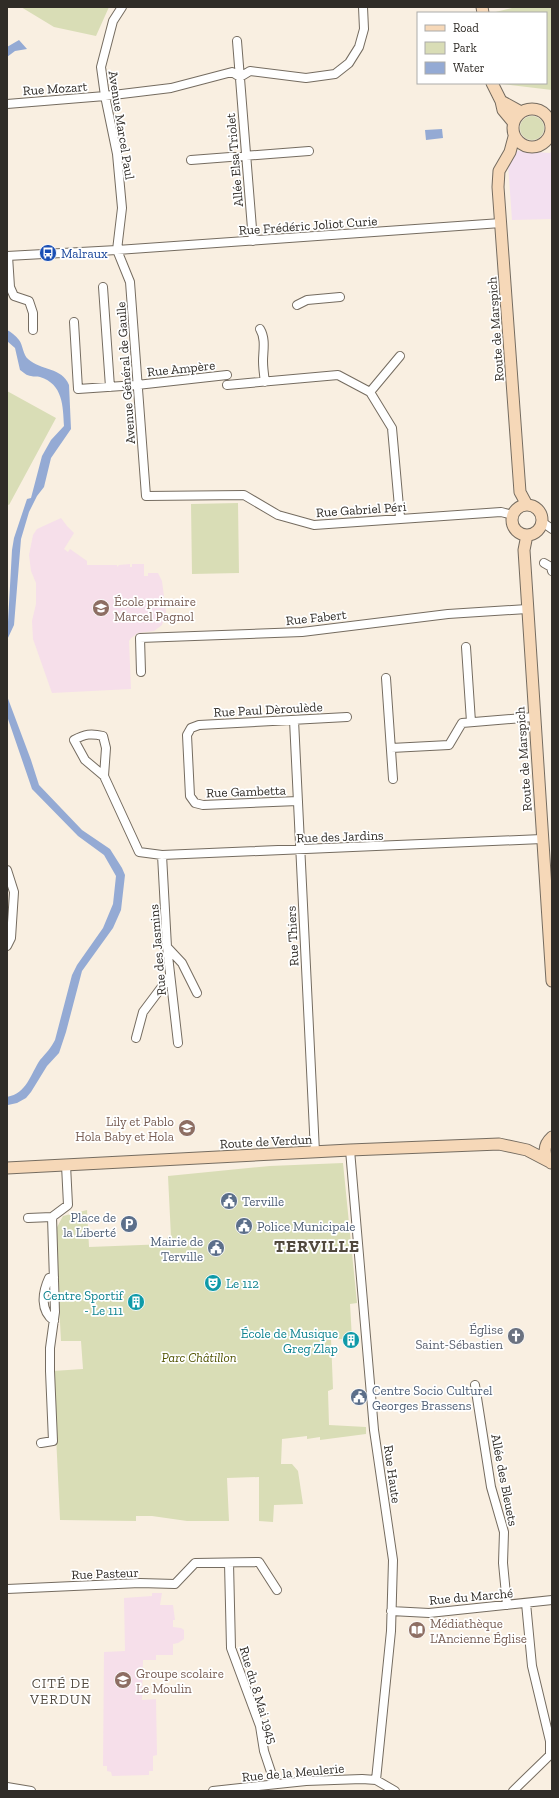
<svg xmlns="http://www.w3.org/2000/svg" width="559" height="1798" viewBox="0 0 559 1798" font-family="'Zilla Slab',serif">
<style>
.commercial{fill:#f3e0f0}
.education{fill:#f6dfea}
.green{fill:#d9ddb6}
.water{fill:#94aad4}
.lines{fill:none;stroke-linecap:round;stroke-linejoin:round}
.street-casing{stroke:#756c60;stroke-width:10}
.secondary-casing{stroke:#756c60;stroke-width:13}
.street{stroke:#fff;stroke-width:8}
.secondary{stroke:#f6d8b8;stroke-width:11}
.labels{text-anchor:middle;stroke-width:3.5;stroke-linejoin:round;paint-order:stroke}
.street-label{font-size:13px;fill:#302c27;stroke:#fff}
.transit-label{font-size:13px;fill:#164399;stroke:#fff;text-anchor:start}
.education-label{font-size:13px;fill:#785e54;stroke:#fff;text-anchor:start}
.service-label{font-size:13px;fill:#4e5e75;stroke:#fff;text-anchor:start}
.culture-label{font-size:13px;fill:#0d838f;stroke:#fff;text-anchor:end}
.worship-label{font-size:13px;fill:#5b616d;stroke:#fff;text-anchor:end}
.park-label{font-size:13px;font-style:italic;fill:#505300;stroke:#fff}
.neighbourhood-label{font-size:14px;letter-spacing:1px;fill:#51493e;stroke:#fff}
.district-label{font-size:17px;font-weight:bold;letter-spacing:1px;fill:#51493e;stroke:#fff}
</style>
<rect width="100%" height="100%" fill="#f9efe1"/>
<!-- commercial -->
<path class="commercial" d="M507 150 550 153 552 151V219L512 220Z"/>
<!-- education -->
<path class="education" d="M61 518 67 526 74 533 64 549 68 552 70 549 87 561V565H117V567L119 565 130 564V567H132V564H144V576H148V573H158L162 581 166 612 162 625 154 631 138 633 131 638 129 641 131 689 52 693 33 639 32 621 36 604V583L31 571 29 555 33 535 37 529Z
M152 1593H162L160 1605H173L175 1620H173V1627L181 1628 184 1630V1639L178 1643 173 1644V1655H156V1660H143L142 1700 156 1699 157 1755 153 1756V1771H149V1775L112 1776 111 1772 107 1771V1766H103L104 1652 125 1651 124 1598 152 1596Z"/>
<!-- green -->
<path class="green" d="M21 7H109L96 36 54 27Z
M516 7H552V90L502 84V83H546V13H491Z
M520 128a12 12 0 1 1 24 0a12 12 0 1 1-24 0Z
M7 391 56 418 9 505 7 504Z
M238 503 239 573 192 574 191 504Z
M343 1163 357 1303 350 1304 352 1339H331L333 1389 328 1391 329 1425 366 1427V1434L320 1440V1437L307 1439V1436L282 1439 281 1464H292L298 1471 303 1504 274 1505 273 1522 259 1521V1477L227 1478 229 1521H187L152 1516H136V1521L60 1520 53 1371 83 1369 81 1341H61L55 1231 63 1216 87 1210 89 1247 167 1244V1237H171L168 1176 270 1166Z"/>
<!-- water -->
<path class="water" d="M19 40 27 49 15 51 7 57V47Z
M442 129 443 138 426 140 425 130Z
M7 330C11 332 16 336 19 340 23 345 23 355 28 359 41 371 62 367 69 385L71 429 51 458 44 487 37 496 29 512 21 539 14 625 7 640 12 550 14 538 27 499 31 498 42 456 51 440 64 426C63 406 63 384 40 377 37 376 34 377 31 376 27 376 23 372 20 370L15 348 7 341Z
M7 696 31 760 39 785 82 830 110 849 122 868 125 875 121 910 113 928 82 971 66 1032 59 1053 47 1066 31 1092 26 1098 17 1103 8 1105H7V1097C27 1093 30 1075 40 1060 46 1053 51 1048 55 1040L72 975 77 965 103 928 113 904 116 876 104 855 78 836 32 789 7 716Z"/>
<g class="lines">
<!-- street casing -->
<g class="street-casing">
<path id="street" d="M122 7 113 21 101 67 105 96 117 154 122 208 117 250 130 282 146 496 244 495 278 515 314 525 501 512 513 515
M237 41 253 241
M7 104 105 96 171 88 232 72 240 77 250 71 306 78 335 74 349 63 359 47 364 29 363 7
M191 160 309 151
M7 256 117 250 501 223
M8 256 10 287 14 296 29 301 33 313V330
M103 287 110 387
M297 305 307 300 340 297
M74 322 78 389 137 385 227 375
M260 329C266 339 263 351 263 361 263 368 264 375 265 382
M227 385 338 375 370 392 392 428 400 518
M370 392 400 356
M542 522 552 529
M544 563 551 567 552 571
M466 647 471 722
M141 672 140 638 302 632 448 614 527 609
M386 678 393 779
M294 720 315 1152
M391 748 449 745 462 723 534 717
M104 776 106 748 103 736C91 733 85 734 74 740L85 760 104 776 139 852 162 855 542 839
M298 801 203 805 195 803 190 796 187 735 191 728 199 725 347 717
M162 855 167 947 178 1043
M7 870 14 892 11 938 7 946
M167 947 182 963 197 993
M136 1038 143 1012 170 976
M350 1150 374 1430 393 1560 391 1631 376 1780
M52 1217 68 1205 66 1165
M28 1218 52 1217 55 1312 50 1348V1371L53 1441 41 1443
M54 1277 49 1278C42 1293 40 1311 54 1321
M475 1385 491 1487 504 1532 503 1563 507 1605
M229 1563 231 1648 260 1726 264 1751 275 1784
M7 1589 140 1583 175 1584 195 1563 259 1562 277 1590
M391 1611 429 1613 552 1600
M7 1787 31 1791
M213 1791 306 1781 362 1779 376 1780 395 1791
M513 1791 550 1755V1741L532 1666 526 1603"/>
</g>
<!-- secondary casing -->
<g class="secondary-casing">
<path id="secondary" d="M482 7 483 13
M492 83 501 101 503 110 513 122
M501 101 521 112
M513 128a19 19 0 1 1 38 0a19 19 0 1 1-38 0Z
M514 137 510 152 499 171 498 187 520 492 527 505
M512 520a15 15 0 1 1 30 0a15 15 0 1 1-30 0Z
M527 535 524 550 552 981
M551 1163C543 1155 543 1145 552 1137
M7 1168 350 1150 499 1144 527 1150 550 1162"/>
</g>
<!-- street -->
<use href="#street" class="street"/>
<!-- secondary -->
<use href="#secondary" class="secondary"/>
</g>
<!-- icons -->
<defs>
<g id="bus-disc" transform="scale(0.9)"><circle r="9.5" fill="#1a4fb4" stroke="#fff"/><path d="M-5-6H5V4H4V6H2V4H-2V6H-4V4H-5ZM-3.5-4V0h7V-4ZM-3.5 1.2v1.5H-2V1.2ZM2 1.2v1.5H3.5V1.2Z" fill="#fff"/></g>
<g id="school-disc" transform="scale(0.9)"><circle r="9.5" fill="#8d6e63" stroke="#fff"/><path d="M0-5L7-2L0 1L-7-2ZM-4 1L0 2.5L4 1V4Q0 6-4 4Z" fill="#fff"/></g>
<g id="civic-disc" transform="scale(0.9)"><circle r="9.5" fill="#5c6f8a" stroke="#fff"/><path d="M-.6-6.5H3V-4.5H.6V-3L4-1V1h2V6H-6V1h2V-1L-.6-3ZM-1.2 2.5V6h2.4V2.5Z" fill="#fff"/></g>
<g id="parking-disc" transform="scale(0.9)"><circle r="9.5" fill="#5c6f8a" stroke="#fff"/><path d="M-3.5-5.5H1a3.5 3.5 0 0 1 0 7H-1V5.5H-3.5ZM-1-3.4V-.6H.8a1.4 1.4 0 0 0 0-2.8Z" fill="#fff"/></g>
<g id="theatre-disc" transform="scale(0.9)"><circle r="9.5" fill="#0f9aa8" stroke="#fff"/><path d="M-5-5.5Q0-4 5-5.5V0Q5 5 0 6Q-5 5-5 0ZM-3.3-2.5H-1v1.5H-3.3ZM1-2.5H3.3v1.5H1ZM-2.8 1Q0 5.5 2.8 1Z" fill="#fff"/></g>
<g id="building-disc" transform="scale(0.9)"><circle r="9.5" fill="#0f9aa8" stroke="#fff"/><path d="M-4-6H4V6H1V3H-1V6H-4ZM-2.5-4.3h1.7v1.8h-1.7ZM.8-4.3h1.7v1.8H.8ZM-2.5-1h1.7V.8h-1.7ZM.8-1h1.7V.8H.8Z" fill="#fff"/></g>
<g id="church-disc" transform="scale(0.9)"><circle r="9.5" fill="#6b7280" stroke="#fff"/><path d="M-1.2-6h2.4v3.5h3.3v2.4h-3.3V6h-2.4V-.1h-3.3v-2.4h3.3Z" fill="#fff"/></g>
<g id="library-disc" transform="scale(0.9)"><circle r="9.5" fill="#8d6e63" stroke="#fff"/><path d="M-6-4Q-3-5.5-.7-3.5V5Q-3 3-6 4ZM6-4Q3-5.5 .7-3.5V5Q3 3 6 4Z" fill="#fff"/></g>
</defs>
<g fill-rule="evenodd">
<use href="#bus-disc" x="48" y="253"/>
<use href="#school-disc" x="101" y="608"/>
<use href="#school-disc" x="187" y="1128"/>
<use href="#civic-disc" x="229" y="1201"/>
<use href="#parking-disc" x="129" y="1224"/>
<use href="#civic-disc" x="244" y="1226"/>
<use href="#civic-disc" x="216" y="1248"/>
<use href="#theatre-disc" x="213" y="1283"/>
<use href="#building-disc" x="136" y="1302"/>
<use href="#church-disc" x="516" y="1336"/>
<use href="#building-disc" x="351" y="1340"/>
<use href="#civic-disc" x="359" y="1397"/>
<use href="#library-disc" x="417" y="1630"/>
<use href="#school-disc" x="123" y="1680"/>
</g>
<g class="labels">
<!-- street labels -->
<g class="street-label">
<text transform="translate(55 88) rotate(-4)" y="5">Rue Mozart</text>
<text transform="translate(122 125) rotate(81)" y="5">Avenue Marcel Paul</text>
<text transform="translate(234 160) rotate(-95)" y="5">Allée Elsa Triolet</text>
<text transform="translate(308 225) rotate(-4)" y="5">Rue Frédéric Joliot Curie</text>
<text transform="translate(495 329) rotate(-94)" y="5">Route de Marspich</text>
<text transform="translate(181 368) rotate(-6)" y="5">Rue Ampère</text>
<text transform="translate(125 373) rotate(-94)" y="5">Avenue Général de Gaulle</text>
<text transform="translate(361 509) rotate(-4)" y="5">Rue Gabriel Péri</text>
<text transform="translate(316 617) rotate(-6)" y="5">Rue Fabert</text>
<text transform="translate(268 709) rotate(-3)" y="5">Rue Paul Dèroulède</text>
<text transform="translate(523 759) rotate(-94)" y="5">Route de Marspich</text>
<text transform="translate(246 791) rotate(-2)" y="5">Rue Gambetta</text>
<text transform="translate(340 836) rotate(-2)" y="5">Rue des Jardins</text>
<text transform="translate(292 936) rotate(-93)" y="5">Rue Thiers</text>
<text transform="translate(157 950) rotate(-95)" y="5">Rue des Jasmins</text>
<text transform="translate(266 1141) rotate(-3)" y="5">Route de Verdun</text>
<text transform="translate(393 1474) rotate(82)" y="5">Rue Haute</text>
<text transform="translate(505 1480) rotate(79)" y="5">Allée des Bleuets</text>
<text transform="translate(105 1573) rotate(-2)" y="5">Rue Pasteur</text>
<text transform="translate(471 1596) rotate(-5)" y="5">Rue du Marché</text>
<text transform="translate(259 1695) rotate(73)" y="5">Rue du 8 Mai 1945</text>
<text transform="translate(293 1772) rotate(-5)" y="5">Rue de la Meulerie</text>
</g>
<!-- transit labels -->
<g class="transit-label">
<text x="61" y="258">Malraux</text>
</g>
<!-- education labels -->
<g class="education-label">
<text x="114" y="606">École primaire<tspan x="114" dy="15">Marcel Pagnol</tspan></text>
<text x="174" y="1126" text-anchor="end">Lily et Pablo<tspan x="174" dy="15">Hola Baby et Hola</tspan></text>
<text x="430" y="1628">Médiathèque<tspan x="430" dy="15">L'Ancienne Église</tspan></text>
<text x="136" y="1678">Groupe scolaire<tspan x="136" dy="15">Le Moulin</tspan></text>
</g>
<!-- service labels -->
<g class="service-label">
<text x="242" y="1206">Terville</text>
<text x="116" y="1222" text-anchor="end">Place de<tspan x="116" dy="15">la Liberté</tspan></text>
<text x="257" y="1231">Police Municipale</text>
<text x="203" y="1246" text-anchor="end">Mairie de<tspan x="203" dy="15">Terville</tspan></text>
<text x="372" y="1395">Centre Socio Culturel<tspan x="372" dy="15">Georges Brassens</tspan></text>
</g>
<!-- culture labels -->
<g class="culture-label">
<text x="226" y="1288" text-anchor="start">Le 112</text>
<text x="123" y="1300">Centre Sportif<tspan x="123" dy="15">- Le 111</tspan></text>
<text x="338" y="1338">École de Musique<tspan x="338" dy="15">Greg Zlap</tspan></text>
</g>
<!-- worship labels -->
<g class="worship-label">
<text x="503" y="1334">Église<tspan x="503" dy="15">Saint-Sébastien</tspan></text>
</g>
<!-- park labels -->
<g class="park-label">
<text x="199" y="1362">Parc Châtillon</text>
</g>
<!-- neighbourhood labels -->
<g class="neighbourhood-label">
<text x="61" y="1688">CITÉ DE<tspan x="61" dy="16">VERDUN</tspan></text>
</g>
<!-- district labels -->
<g class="district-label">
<text x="317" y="1252">TERVILLE</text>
</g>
</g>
<!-- border -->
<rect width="559" height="1798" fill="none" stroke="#302c27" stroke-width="16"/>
<!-- legend -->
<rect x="417" y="12" width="130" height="72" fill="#ffffff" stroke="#acaba9"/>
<rect x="425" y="25" width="20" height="6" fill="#f6d8b8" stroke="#acaba9"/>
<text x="453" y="32" font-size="12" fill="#302c27">Road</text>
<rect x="425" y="42" width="20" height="12" fill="#d9ddb6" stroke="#acaba9"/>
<text x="453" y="52" font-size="12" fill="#302c27">Park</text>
<rect x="425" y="62" width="20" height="12" fill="#94aad4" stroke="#acaba9"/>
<text x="453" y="72" font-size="12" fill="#302c27">Water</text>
</svg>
